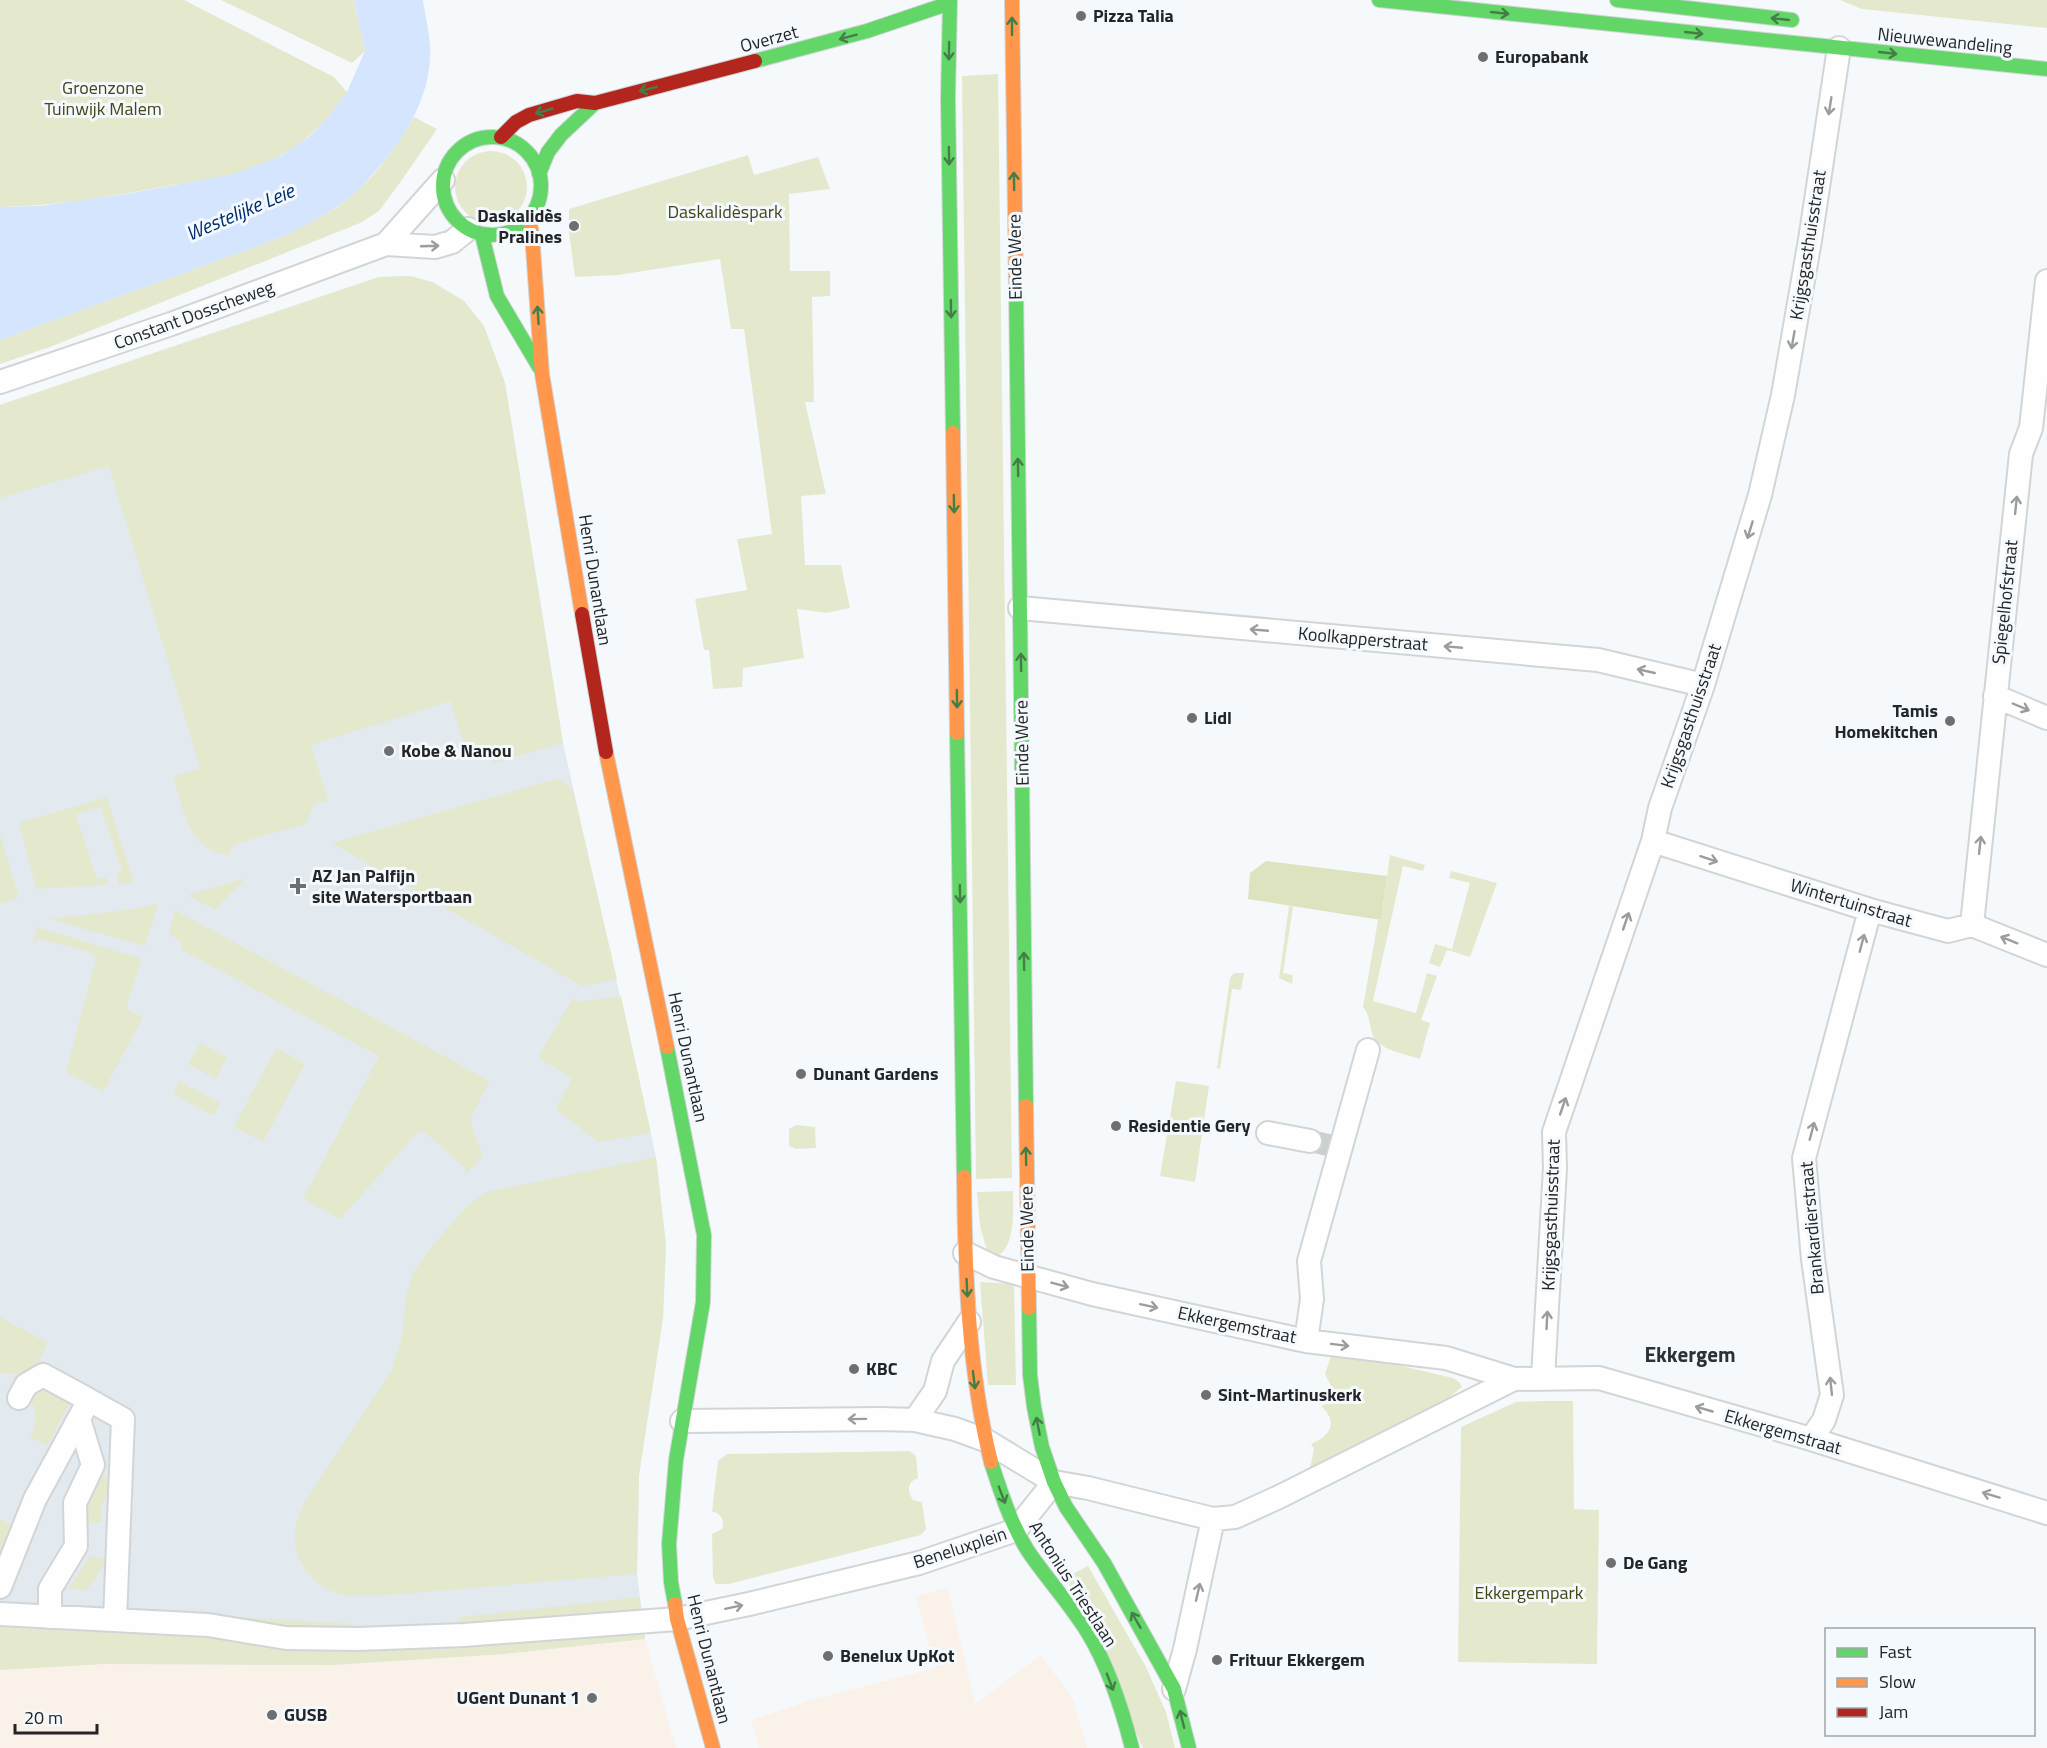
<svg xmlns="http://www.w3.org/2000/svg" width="2047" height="1748" viewBox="0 0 2047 1748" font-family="'Titillium Web',sans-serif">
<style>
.built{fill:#e2e9ef}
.education{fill:#faf1e9}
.green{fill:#e4e9ce}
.forest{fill:#dde2bf}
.water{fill:#d4e5fd}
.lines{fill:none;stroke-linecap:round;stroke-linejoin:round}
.street-tunnel{stroke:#cccfd0;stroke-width:22;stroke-dasharray:22 11;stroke-linecap:butt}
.street-casing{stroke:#d2d5d6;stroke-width:26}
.fast-casing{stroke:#d2d5d6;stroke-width:16}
.slow-casing{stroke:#d2d5d6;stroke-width:16}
.jam-casing{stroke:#d2d5d6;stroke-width:16}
.street{stroke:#fefefe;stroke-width:22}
.fast{stroke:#63d668;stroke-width:14}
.slow{stroke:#ff974d;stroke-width:14}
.jam{stroke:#b3261e;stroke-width:14}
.oneway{stroke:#437e47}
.oneway2{stroke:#9b9c9d}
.poi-dot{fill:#6d6f71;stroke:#f4f9fd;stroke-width:2}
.labels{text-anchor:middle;stroke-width:6;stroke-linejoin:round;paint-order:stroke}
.poi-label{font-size:18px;font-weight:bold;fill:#232526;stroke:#f4f9fd;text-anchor:start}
.street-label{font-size:18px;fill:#232526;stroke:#f4f9fd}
.park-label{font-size:18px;fill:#434716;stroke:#f4f9fd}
.water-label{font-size:20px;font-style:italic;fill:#002d69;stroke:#f4f9fd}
.quarter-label{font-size:21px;font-weight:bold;fill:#2e3235;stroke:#f4f9fd}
</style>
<rect width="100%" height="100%" fill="#f6f9fb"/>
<!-- built -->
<path class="built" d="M410 276 432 282 464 301 484 326 505 383 563 743 656 1157 666 1245 663 1318 639 1475 637 1574 645 1639 504 1654 333 1665 104 1664 0 1670V405L379 277Z"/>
<!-- education -->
<path class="education" d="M948 1588 975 1704 1041 1655 1073 1699 1087 1748H759L751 1720 808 1701 935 1668 916 1596Z
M645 1639 676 1748H0V1670L104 1664 333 1665 504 1654Z"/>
<!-- green -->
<path class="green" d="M0 0H184L334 77 347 92C329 118 310 139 282 155 251 174 208 179 172 185 115 196 58 206 0 207Z
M221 0H354L365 51 352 63Z
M1830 0H2047V28L1862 9 1840 0Z
M998 74 1012 1178 976 1179 962 76Z
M414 117 437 129 399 184 379 211 360 223 50 347 0 364V340L282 237C306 224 333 213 354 194 378 173 398 144 414 117Z
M455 187a36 36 0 1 1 72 0a36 36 0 1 1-72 0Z
M748 155 754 175 818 157 830 189 789 194 790 271H830V296L812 297 814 402H805L826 494 801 496 805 565H841L850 608 826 613 797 609 804 658 743 668 742 687 713 689 709 650H704L695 599 747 590 737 539 772 534 744 329H731L720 259 618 275 575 277 569 232V209Z
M410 276 432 282 464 301 484 326 505 383 563 743 494 763 490 748 468 756 450 701 311 745 328 800 315 804 305 824 235 844 228 855C188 851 183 808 173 777L200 768 109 466 0 498V405L379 277Z
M556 779C565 782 570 785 574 794L617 979 582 986 332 843Z
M107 797 134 883 119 885 116 874 122 871 100 806 76 815 97 879 105 876 108 885 36 889 19 823Z
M0 834 19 897 0 904Z
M1390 855 1425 865 1423 871 1403 866 1373 1001 1416 1013 1427 973 1437 976 1421 1020 1430 1023 1420 1059C1406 1054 1376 1050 1372 1033 1369 1023 1370 1016 1363 1007L1378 920H1381Z
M1451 871 1497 883 1470 957 1447 950 1440 967 1429 963 1435 944 1452 949 1470 883 1449 878Z
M245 878 215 910 188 895Z
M158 904 145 946 50 919C86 913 122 913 158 904Z
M1289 906 1293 907 1283 973 1293 975 1292 984 1279 978Z
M175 910 490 1081 471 1117 473 1131 483 1155 465 1176V1168L425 1132 417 1133 340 1219 303 1199 379 1056 180 949 182 943 169 933Z
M37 927 141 959 126 1009 143 1017 103 1092 66 1072 96 959 92 953 40 939 33 943Z
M1234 973H1244L1241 990 1232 989 1220 1069 1217 1068 1230 978Z
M621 996 651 1133 598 1142 556 1109 572 1078 538 1058 572 999 579 1002Z
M200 1043 227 1057 216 1079 188 1064Z
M276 1048 305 1064 263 1142 234 1127Z
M179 1081 220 1103 214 1116 173 1094Z
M1176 1081 1209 1086 1195 1182 1160 1176Z
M796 1125 815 1127 816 1148 796 1149 789 1146V1129Z
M656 1157 666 1245 663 1318 639 1475 637 1574 376 1596C365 1595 350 1597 339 1594 316 1587 296 1566 295 1541 294 1528 298 1517 303 1505L392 1370 402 1337 406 1295 414 1271 434 1244 468 1205 487 1192Z
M1013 1191C1013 1210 1016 1248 996 1257L988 1254 980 1226 977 1192Z
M980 1282 1014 1284 1016 1385H988Z
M0 1317 48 1343 34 1370 24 1374 0 1373Z
M1333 1350 1453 1378 1459 1382 1462 1387 1450 1397 1372 1439 1310 1468 1314 1449 1311 1444C1330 1437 1339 1422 1321 1406L1329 1402 1332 1388 1325 1374Z
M43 1381 73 1397 47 1446 30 1437C37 1422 39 1413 29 1399Z
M1540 1401H1573L1574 1509 1599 1510 1597 1664 1458 1662 1461 1427 1516 1402Z
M910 1451 916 1456 918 1478C907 1482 907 1491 913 1500L922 1502 926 1529 921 1535 729 1584H716L713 1578 712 1534 722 1529C725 1522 721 1512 712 1512L718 1461 727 1454Z
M96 1475 112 1479 101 1509 102 1522 86 1524 84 1507Z
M0 1519 14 1526 0 1552Z
M90 1556 107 1560 87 1590 68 1589Z
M1088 1566 1146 1667 1166 1712 1175 1748H1143L1066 1577Z
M640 1597 641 1611 461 1626 457 1623 461 1617Z
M202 1615 352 1624 358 1625 362 1630 282 1634Z
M0 1623 78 1626 644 1629 645 1639 504 1654 333 1665 104 1664 0 1670Z"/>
<!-- forest -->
<path class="forest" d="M1266 861 1387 876 1381 920 1248 899 1250 873Z"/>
<!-- water -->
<path class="water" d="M354 0H423C425 15 429 30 430 45 433 95 404 140 372 175 366 182 360 190 353 195 331 213 306 225 282 237L0 340V207L39 206 126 194 233 174 281 156 310 136 329 116 347 92 365 51Z"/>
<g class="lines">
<!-- street-tunnel -->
<path class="street-tunnel" d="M1310 1141 1333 1146"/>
<!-- street casing -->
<g class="street-casing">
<path id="street" d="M386 244 443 180
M0 382 171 324 386 244 435 247 452 242 468 229
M1020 608 1598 660 1703 685
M1995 696 2047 718
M1653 841 1870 910 1948 931 1972 925 2047 955
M1972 925 2021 454 2031 428 2047 281
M1268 1133 1310 1141
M965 1253 994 1267 1092 1294 1306 1341 1446 1358 1514 1379 1599 1378 1811 1439 2047 1513
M1306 1341 1312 1299 1309 1261 1368 1050
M1543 1378 1555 1168 1554 1132 1653 841 1660 808 1703 685 1760 495 1783 395 1810 240 1839 48
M89 1400 123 1419 115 1620
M915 1420 935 1391 943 1361 969 1322
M682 1421 881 1419 915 1420 955 1429 985 1440 1054 1482 1088 1488 1213 1519 1235 1517 1279 1497 1514 1379
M1811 1439 1824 1420 1832 1395 1813 1259 1804 1158 1870 910
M0 1587 35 1499 89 1400 43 1375 26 1385 19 1398
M0 1614 208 1625 286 1638 358 1639 464 1635 677 1619 749 1604 919 1563 1016 1530 1054 1482
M50 1617V1589L76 1546 75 1503 93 1465 79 1419
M1174 1689 1185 1649 1213 1519"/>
</g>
<!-- fast casing -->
<g class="fast-casing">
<path id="fast" d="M950 0 948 98 953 433
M1379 0 2047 69
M1617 0 1792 20
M755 61 867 31 950 3
M443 186a49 49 0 1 1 98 0a49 49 0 1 1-98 0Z
M539 174 548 152 561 135 595 103
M482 235 497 296 539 367
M1016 286 1026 1106
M957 733 964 1177
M667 1047 704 1235 703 1302 676 1460 669 1544 671 1582 675 1604
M1029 1308 1030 1375 1034 1407 1042 1447 1054 1482 1066 1507 1104 1563 1174 1689 1189 1748
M991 1462C1001 1493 1011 1524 1028 1551 1047 1579 1070 1604 1088 1633 1109 1668 1122 1708 1132 1748"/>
</g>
<!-- slow casing -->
<g class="slow-casing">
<path id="slow" d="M1012 0 1016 286
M529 219 532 234 542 374 582 614
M953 433 957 733
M606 752 667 1047
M1026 1106 1029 1308
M964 1177C965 1273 968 1369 991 1462
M675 1604 677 1619 713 1748"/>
</g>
<!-- jam casing -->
<g class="jam-casing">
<path id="jam" d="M501 137 516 122 529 115 577 101 595 103 755 61
M582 614 606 752"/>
</g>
<!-- street -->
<use href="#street" class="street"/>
<!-- fast -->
<use href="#fast" class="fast"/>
<!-- slow -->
<use href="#slow" class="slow"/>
<!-- jam -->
<use href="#jam" class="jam"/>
</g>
<!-- one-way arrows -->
<defs><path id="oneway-shaft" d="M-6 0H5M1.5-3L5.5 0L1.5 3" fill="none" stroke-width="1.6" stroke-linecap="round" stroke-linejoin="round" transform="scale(1.5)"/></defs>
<g class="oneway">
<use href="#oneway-shaft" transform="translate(1500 13) rotate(6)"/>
<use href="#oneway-shaft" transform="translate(1780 19) rotate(-174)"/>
<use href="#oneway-shaft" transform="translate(1012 26) rotate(-90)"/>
<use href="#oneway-shaft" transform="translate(1694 33) rotate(6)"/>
<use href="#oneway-shaft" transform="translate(848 37) rotate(165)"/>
<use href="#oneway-shaft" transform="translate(949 51) rotate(91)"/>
<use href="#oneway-shaft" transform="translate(1888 53) rotate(6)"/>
<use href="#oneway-shaft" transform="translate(648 89) rotate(166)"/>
<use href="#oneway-shaft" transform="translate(544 111) rotate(164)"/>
<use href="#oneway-shaft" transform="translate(949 156) rotate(89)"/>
<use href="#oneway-shaft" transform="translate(1014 181) rotate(-91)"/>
<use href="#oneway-shaft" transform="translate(951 309) rotate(89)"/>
<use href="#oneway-shaft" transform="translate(538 315) rotate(-94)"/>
<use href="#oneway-shaft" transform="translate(1018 467) rotate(-91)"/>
<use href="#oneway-shaft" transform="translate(954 504) rotate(89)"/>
<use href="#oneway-shaft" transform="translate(1021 662) rotate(-91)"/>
<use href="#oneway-shaft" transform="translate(957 699) rotate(89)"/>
<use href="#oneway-shaft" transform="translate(960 894) rotate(89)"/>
<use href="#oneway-shaft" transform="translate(1024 961) rotate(-91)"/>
<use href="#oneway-shaft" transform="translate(1026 1156) rotate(-91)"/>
<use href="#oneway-shaft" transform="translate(967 1288) rotate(87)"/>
<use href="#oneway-shaft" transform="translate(974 1380) rotate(83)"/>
<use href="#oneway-shaft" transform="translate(1038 1426) rotate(-101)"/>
<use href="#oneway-shaft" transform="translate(1002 1495) rotate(69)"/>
<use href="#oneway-shaft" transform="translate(1136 1620) rotate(-120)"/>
<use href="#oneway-shaft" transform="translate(1110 1682) rotate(69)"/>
<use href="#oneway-shaft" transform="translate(1182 1719) rotate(-104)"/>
</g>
<g class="oneway2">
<use href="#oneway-shaft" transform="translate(1830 106) rotate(99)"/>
<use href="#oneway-shaft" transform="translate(430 246) rotate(-2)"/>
<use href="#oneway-shaft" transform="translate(1793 340) rotate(100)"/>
<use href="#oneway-shaft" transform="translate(2016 505) rotate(-84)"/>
<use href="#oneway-shaft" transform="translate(1750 530) rotate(107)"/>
<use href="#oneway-shaft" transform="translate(1259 630) rotate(-175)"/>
<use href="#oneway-shaft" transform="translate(1453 647) rotate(-175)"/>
<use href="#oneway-shaft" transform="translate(1646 671) rotate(-167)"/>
<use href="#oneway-shaft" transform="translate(2021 707) rotate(23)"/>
<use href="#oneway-shaft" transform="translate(1980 845) rotate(-84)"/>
<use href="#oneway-shaft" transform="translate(1709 859) rotate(18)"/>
<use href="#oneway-shaft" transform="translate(1626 921) rotate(-71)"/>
<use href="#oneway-shaft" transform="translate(2009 940) rotate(-158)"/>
<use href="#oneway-shaft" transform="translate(1862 943) rotate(-75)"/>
<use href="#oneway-shaft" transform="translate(1563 1106) rotate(-71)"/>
<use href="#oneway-shaft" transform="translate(1812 1131) rotate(-75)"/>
<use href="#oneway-shaft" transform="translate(1060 1285) rotate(15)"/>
<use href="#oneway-shaft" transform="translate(1149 1306) rotate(12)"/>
<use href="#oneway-shaft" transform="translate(1547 1320) rotate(-87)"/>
<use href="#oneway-shaft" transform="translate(1340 1345) rotate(7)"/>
<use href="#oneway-shaft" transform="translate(1831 1386) rotate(-96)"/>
<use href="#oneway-shaft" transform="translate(1704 1409) rotate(-164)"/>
<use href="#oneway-shaft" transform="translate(857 1419) rotate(179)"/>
<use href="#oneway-shaft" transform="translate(1991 1495) rotate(-163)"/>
<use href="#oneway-shaft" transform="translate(1198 1592) rotate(-77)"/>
<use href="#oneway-shaft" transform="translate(734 1607) rotate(-12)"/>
</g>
<!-- markers -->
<g class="poi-dot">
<circle cx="1081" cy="16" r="6"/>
<circle cx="1483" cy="57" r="6"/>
<circle cx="574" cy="226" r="6"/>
<circle cx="1192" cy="718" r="6"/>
<circle cx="1950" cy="721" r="6"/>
<circle cx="389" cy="751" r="6"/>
<path d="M295 877h6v6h6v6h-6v6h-6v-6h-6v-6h6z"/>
<circle cx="801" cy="1074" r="6"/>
<circle cx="1116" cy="1126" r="6"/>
<circle cx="854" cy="1369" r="6"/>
<circle cx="1206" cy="1395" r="6"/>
<circle cx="1611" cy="1563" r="6"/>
<circle cx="828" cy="1656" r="6"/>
<circle cx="1217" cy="1660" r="6"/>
<circle cx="592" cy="1698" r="6"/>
<circle cx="272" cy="1715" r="6"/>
</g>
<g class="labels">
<!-- poi labels -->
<g class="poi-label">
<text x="1093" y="22">Pizza Talia</text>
<text x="1495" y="63">Europabank</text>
<text x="562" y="222" text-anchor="end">Daskalidès<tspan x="562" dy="21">Pralines</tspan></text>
<text x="1938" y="717" text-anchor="end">Tamis<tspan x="1938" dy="21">Homekitchen</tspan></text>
<text x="1204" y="724">Lidl</text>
<text x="401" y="757">Kobe &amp; Nanou</text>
<text x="312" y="882">AZ Jan Palfijn<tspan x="312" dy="21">site Watersportbaan</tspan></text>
<text x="813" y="1080">Dunant Gardens</text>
<text x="1128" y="1132">Residentie Gery</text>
<text x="866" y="1375">KBC</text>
<text x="1218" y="1401">Sint-Martinuskerk</text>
<text x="1623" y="1569">De Gang</text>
<text x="840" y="1662">Benelux UpKot</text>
<text x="1229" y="1666">Frituur Ekkergem</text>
<text x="580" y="1704" text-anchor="end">UGent Dunant 1</text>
<text x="284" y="1721">GUSB</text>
</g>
<!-- street labels -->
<g class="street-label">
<text transform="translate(769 39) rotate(-15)" y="6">Overzet</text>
<text transform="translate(1945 41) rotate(6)" y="6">Nieuwewandeling</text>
<text transform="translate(1808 245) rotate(-81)" y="6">Krijgsgasthuisstraat</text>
<text transform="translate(1015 257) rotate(-91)" y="6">Einde Were</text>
<text transform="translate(194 315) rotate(-20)" y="6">Constant Dosscheweg</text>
<text transform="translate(595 580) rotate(81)" y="6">Henri Dunantlaan</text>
<text transform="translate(2005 602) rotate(-84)" y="6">Spiegelhofstraat</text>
<text transform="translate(1363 639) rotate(5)" y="6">Koolkapperstraat</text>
<text transform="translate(1691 716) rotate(-71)" y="6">Krijgsgasthuisstraat</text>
<text transform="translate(1022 743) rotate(-91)" y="6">Einde Were</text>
<text transform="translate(1851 903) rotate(17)" y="6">Wintertuinstraat</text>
<text transform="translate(688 1057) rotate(78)" y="6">Henri Dunantlaan</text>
<text transform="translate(1551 1215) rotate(-88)" y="6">Krijgsgasthuisstraat</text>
<text transform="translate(1812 1228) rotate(-95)" y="6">Brankardierstraat</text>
<text transform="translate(1027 1229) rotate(-91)" y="6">Einde Were</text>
<text transform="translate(1237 1325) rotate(12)" y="6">Ekkergemstraat</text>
<text transform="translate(1783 1432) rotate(16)" y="6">Ekkergemstraat</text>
<text transform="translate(960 1548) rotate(-18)" y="6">Beneluxplein</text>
<text transform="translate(1073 1584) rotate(57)" y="6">Antonius Triestlaan</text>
<text transform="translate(709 1659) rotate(76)" y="6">Henri Dunantlaan</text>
</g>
<!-- park labels -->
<g class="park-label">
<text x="103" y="94">Groenzone<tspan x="103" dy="21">Tuinwijk Malem</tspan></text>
<text x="725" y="218">Daskalidèspark</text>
<text x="1529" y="1599">Ekkergempark</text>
</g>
<!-- water labels -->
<g class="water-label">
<text transform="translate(240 212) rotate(-23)" y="7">Westelijke Leie</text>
</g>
<!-- quarter labels -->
<g class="quarter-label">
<text x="1690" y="1362">Ekkergem</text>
</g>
</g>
<!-- legend -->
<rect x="1825" y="1628" width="210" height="108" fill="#f4f9fd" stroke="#a0a4a7" stroke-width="1.5"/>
<rect x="1837" y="1648" width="30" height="9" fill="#63d668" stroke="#a0a4a7" stroke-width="1.5"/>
<text x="1879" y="1658" font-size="18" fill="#232526">Fast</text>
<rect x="1837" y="1678" width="30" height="9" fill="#ff974d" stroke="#a0a4a7" stroke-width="1.5"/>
<text x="1879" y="1688" font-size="18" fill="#232526">Slow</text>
<rect x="1837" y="1708" width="30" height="9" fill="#b3261e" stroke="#a0a4a7" stroke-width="1.5"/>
<text x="1879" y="1718" font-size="18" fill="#232526">Jam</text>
<!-- scale -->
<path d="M15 1724v9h82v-9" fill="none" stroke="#232526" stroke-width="3"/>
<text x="24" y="1724" font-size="18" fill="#232526" stroke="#f4f9fd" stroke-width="4.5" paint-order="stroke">20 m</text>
</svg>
